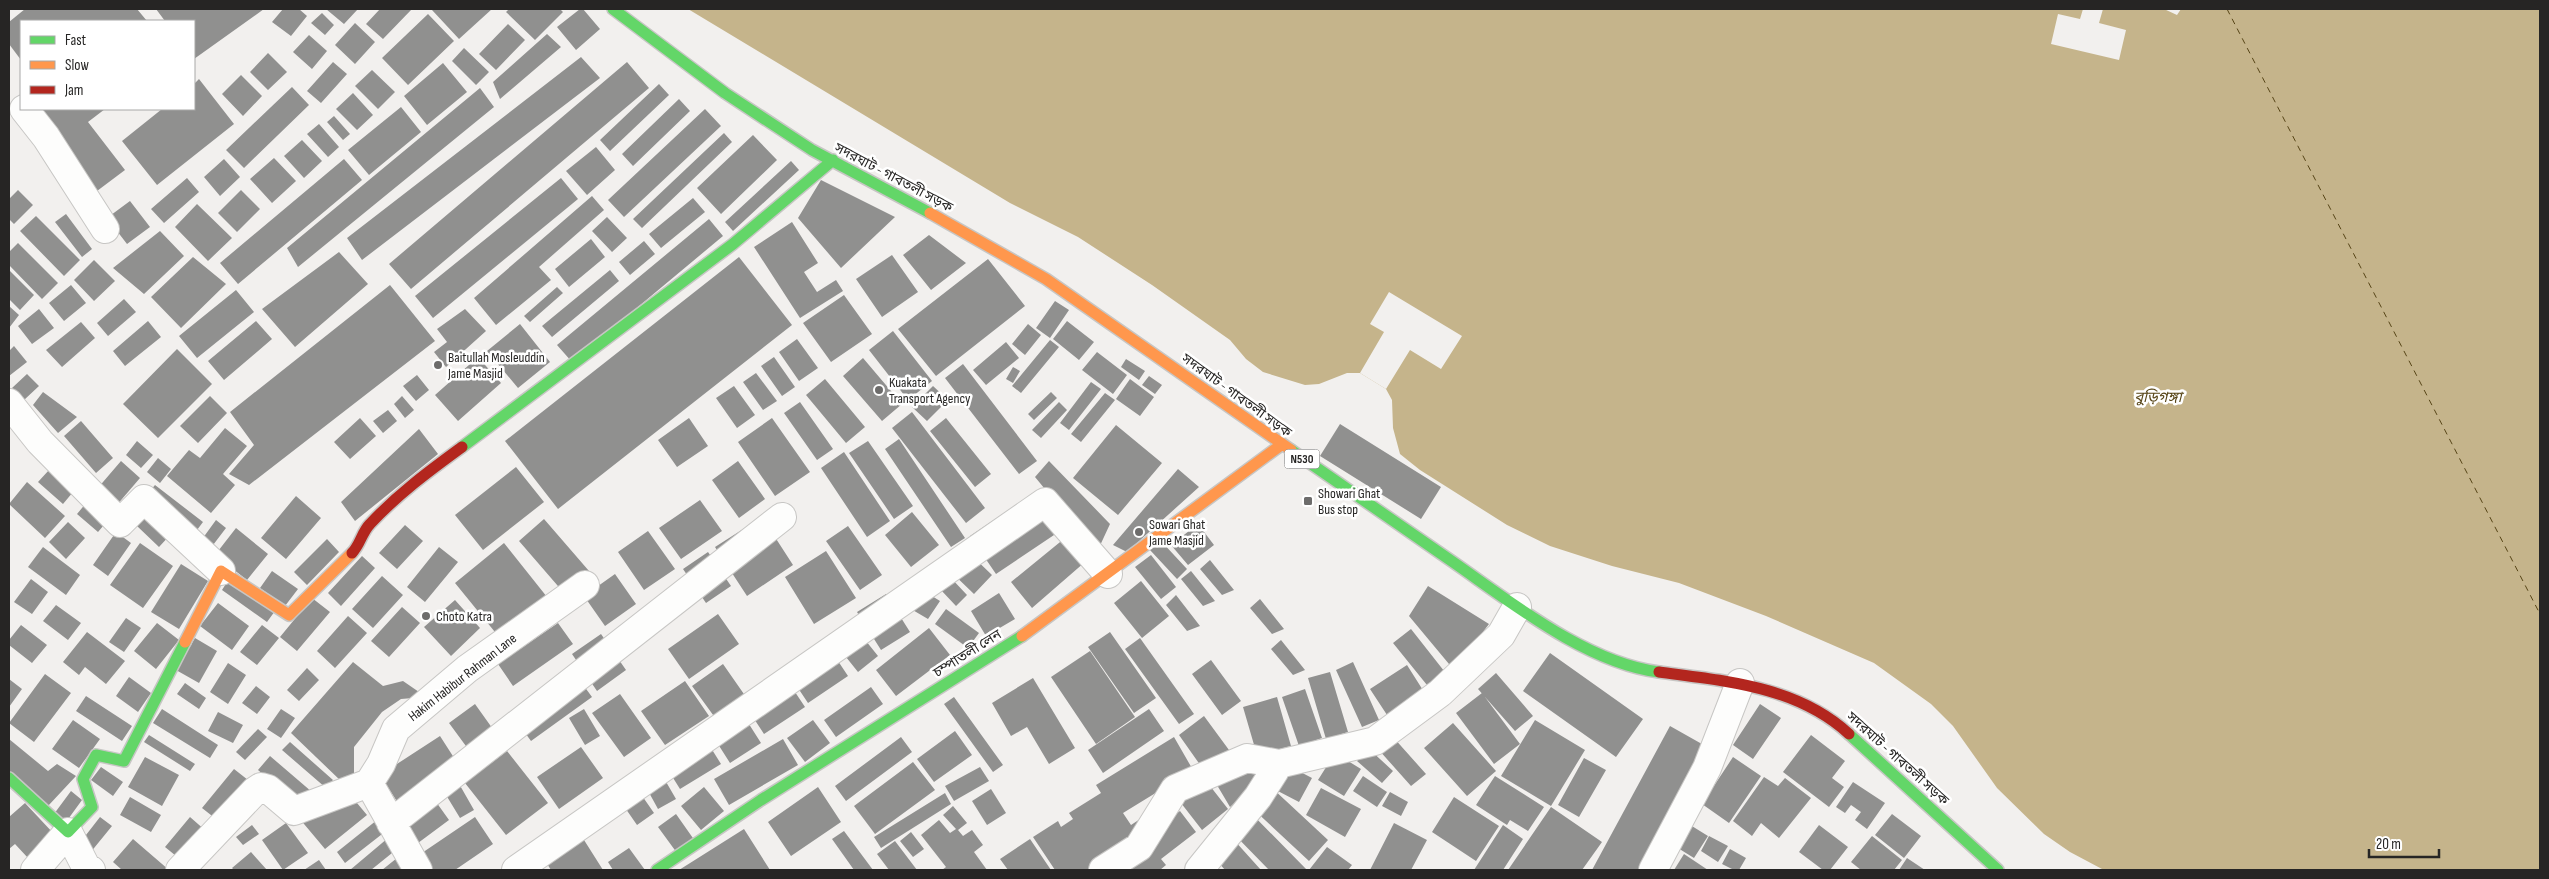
<svg xmlns="http://www.w3.org/2000/svg" width="2549" height="879" viewBox="0 0 2549 879" font-family="'Sofia Sans Condensed','Noto Sans Bengali',sans-serif">
<style>
.water{fill:#c5b48b}
.pier{fill:#f2f0ee}
.lines{fill:none;stroke-linecap:round;stroke-linejoin:round}
.ferry{stroke:#574517;stroke-width:1;stroke-dasharray:6 5;stroke-linecap:butt}
.building{fill:#90908f}
.street-casing{stroke:#c7c6c4;stroke-width:30}
.fast-casing{stroke:#c7c6c4;stroke-width:14}
.slow-casing{stroke:#c7c6c4;stroke-width:14}
.jam-casing{stroke:#c7c6c4;stroke-width:14}
.street{stroke:#fdfdfc;stroke-width:28}
.fast{stroke:#63d668;stroke-width:11}
.slow{stroke:#ff974d;stroke-width:11}
.jam{stroke:#b3261e;stroke-width:11}
.poi-dot{fill:#6d6c6b;stroke:#fff;stroke-width:2}
.labels{text-anchor:middle;stroke-width:5;stroke-linejoin:round;paint-order:stroke}
.shield{fill:#fff;stroke:#676666;stroke-width:1}
.shield-label{font-size:12px;font-weight:bold;fill:#262524}
.street-label{font-size:14px;fill:#262524;stroke:#fff}
.poi-label{font-size:14px;fill:#262524;stroke:#fff;text-anchor:start}
.water-label{font-size:15px;font-style:italic;fill:#574517;stroke:#fff}
</style>
<rect width="100%" height="100%" fill="#f2f0ee"/>
<!-- water -->
<path class="water" d="M688 9H2164L2177 15 2181 9H2540V870L2102 869 2070 852 2044 834 1997 788 1953 726 1931 704 1874 663 1766 616 1679 583 1612 566 1550 546 1507 525 1420 470 1400 454 1393 428 1392 400 1386 389 1360 373H1347L1319 384 1305 385 1263 372 1246 359 1230 340 1152 285 1078 237 1010 203Z"/>
<!-- pier -->
<path class="pier" d="M2083 9H2103L2099 23 2126 30 2119 60 2051 44 2058 14 2080 19Z
M1389 292 1462 336 1441 369 1410 350 1386 389 1360 373 1384 332 1370 324Z"/>
<g class="lines">
<!-- ferry -->
<path class="ferry" d="M2227 9 2540 614"/>
</g>
<!-- building -->
<path class="building" d="M25 9H137L147 21H21V60L9 44V22Z
M156 9H264L194 59V21H165Z
M283 9H299L307 16 291 36 272 22Z
M326 9H358L344 24Z
M380 9H412L383 39 366 24Z
M433 9H492L459 39 432 10Z
M509 9H560L563 12 535 40 506 12Z
M580 9H583L600 29 576 50 557 27Z
M322 13 334 25 325 35 311 23Z
M428 14 454 41 408 85 382 58Z
M355 23 375 42 355 64 335 45Z
M508 24 525 40 496 70 479 54Z
M547 34 561 47 500 99 493 82Z
M309 35 327 51 312 69 293 52Z
M464 48 489 72 476 85 452 61Z
M268 53 287 72 268 90 250 72Z
M581 57 600 78 362 260 347 238Z
M333 62 347 74 321 103 307 91Z
M627 62 649 88 411 289 389 264Z
M443 63 467 92 427 125 404 96Z
M372 70 395 92 378 109 355 86Z
M241 75 262 96 243 116 222 94Z
M199 79 234 124 157 185 122 141 162 109H194V84Z
M659 84 669 95 610 151 600 140Z
M292 87 309 105 244 168 226 150Z
M480 88 494 107 298 267 287 248Z
M353 93 373 115 357 130 336 109Z
M679 99 690 111 633 166 622 154Z
M401 107 421 132 369 175 348 150Z
M34 109H105L88 122 125 170 93 194Z
M705 109 721 126 624 217 608 200Z
M334 116 350 134 343 140 327 122Z
M319 124 339 147 328 157 307 134Z
M724 133 732 142 642 228 633 219Z
M753 135 777 160 721 214 697 188Z
M302 140 322 161 304 178 284 156Z
M596 147 615 170 587 195 566 171Z
M274 158 296 181 272 203 250 179Z
M224 159 240 177 220 196 204 177Z
M344 159 362 180 238 284 220 263Z
M791 161 799 170 733 231 725 222Z
M187 178 199 192 164 223 151 209Z
M561 178 578 199 433 318 415 296Z
M821 180 895 217 841 268 798 218Z
M18 190 33 205 14 224 9 219V199Z
M241 190 260 209 237 232 218 213Z
M592 196 604 210 539 267 551 280 496 325 474 298Z
M693 198 705 212 661 248 649 234Z
M130 201 150 227 127 244 107 218Z
M197 204 232 238 208 261 175 227Z
M66 214 92 249 82 257 55 222Z
M36 216 80 260 64 276 20 231Z
M607 217 627 238 612 252 592 231Z
M709 219 723 236 572 362 557 345Z
M792 222 818 263 804 272 817 292 836 280 843 291 800 318 754 247Z
M160 231 184 256 144 294 113 268Z
M929 235 966 263 931 290 903 255Z
M591 239 605 257 569 287 555 269Z
M644 241 655 254 630 275 619 262Z
M18 243 58 283 42 299 9 265V252Z
M339 252 368 284 295 347 262 309Z
M892 255 918 292 882 317 856 279Z
M193 257 226 284 181 328 151 297Z
M739 257 792 325 558 509 505 441Z
M988 259 1025 306 936 376 898 329Z
M94 260 115 281 94 301 74 280Z
M9 270 34 295 20 310 9 299Z
M610 270 619 281 552 337 542 326Z
M71 285 86 303 64 321 49 303Z
M390 285 435 341 249 485 229 474 254 445 230 412Z
M557 287 563 293 530 322 524 316Z
M236 290 254 312 197 358 179 336Z
M844 295 872 334 831 362 803 323Z
M124 299 136 312 108 336 97 323Z
M1055 301 1069 310 1050 338 1036 328Z
M9 306 19 315 9 328Z
M39 309 54 328 32 344 18 326Z
M465 309 486 331 446 367 434 352 447 342 437 329Z
M148 321 161 337 125 366 113 351Z
M256 321 272 339 224 380 208 361Z
M1067 321 1094 342 1079 360 1053 339Z
M81 322 95 338 62 367 46 350Z
M520 324 550 362 518 388 487 351Z
M1028 324 1041 335 1025 355 1012 344Z
M893 331 932 381 908 400 869 350Z
M797 339 818 368 799 381 779 352Z
M1050 340 1059 347 1021 393 1012 386Z
M1006 342 1019 358 986 385 973 370Z
M14 346 27 362 9 376V351Z
M177 349 212 384 158 438 123 404Z
M1097 352 1127 375 1113 394 1082 370Z
M478 357 501 383 458 421 435 395Z
M774 357 795 387 782 396 761 366Z
M863 358 902 404 882 421 843 376Z
M1126 359 1145 371 1139 380 1121 367Z
M963 364 1037 461 1019 474 945 378Z
M1013 367 1020 371 1013 383 1006 379Z
M756 373 777 401 763 410 743 382Z
M27 374 39 386 24 400 12 388Z
M417 375 429 390 416 401 403 386Z
M1149 376 1162 385 1155 394 1142 385Z
M825 379 865 427 846 443 806 395Z
M1130 379 1154 397 1140 416 1116 399Z
M1091 382 1101 389 1069 430 1060 423Z
M734 386 755 415 737 428 716 398Z
M933 386 948 400 927 421 912 407Z
M43 392 77 417 58 433 33 405Z
M1051 392 1057 398 1034 420 1028 414Z
M1105 393 1115 400 1081 442 1071 434Z
M210 396 227 413 198 443 180 426Z
M402 396 414 410 405 418 394 404Z
M800 402 833 449 817 460 784 413Z
M1059 402 1067 410 1041 438 1032 430Z
M388 410 397 421 383 433 373 421Z
M912 412 985 508 966 523 892 428Z
M360 418 376 436 350 459 334 442Z
M689 418 708 446 677 467 658 440Z
M772 418 810 472 775 496 738 442Z
M946 418 991 474 975 487 930 431Z
M81 421 113 458 96 473 64 436Z
M1340 424 1441 487 1421 519 1320 456Z
M1116 425 1162 463 1118 515 1073 478Z
M225 428 247 446 223 474 235 485 211 513 167 476 189 450 200 458Z
M419 429 438 454 355 521 341 502Z
M899 439 965 538 951 547 885 449Z
M137 441 153 455 141 468 126 455Z
M868 441 913 506 894 519 849 453Z
M844 452 890 521 867 537 821 468Z
M158 458 171 469 160 483 147 472Z
M121 461 140 478 116 506 97 489Z
M738 461 765 499 739 518 712 480Z
M1049 461 1110 524 1097 552 1035 477Z
M516 467 544 502 483 550 455 515Z
M1178 469 1199 487 1127 552 1113 545Z
M49 470 73 492 63 504 38 482Z
M27 482 65 516 45 538 9 504Z
M155 485 203 522 197 530 149 492Z
M1031 495 1057 533 996 574 970 536Z
M296 496 321 518 286 559 261 538Z
M700 500 722 531 681 559 659 528Z
M87 502 109 519 98 532 77 514Z
M912 512 939 545 911 567 885 535Z
M149 513 171 534 159 547 137 526Z
M762 517 793 565 747 596 715 547Z
M544 519 589 571 564 593 519 541Z
M216 520 226 528 210 549 200 542Z
M68 522 85 538 66 559 49 542Z
M1198 524 1214 545 1188 565 1171 545Z
M405 525 423 541 397 569 379 553Z
M848 526 882 575 860 590 826 541Z
M236 528 268 554 247 580 215 555Z
M648 531 675 569 644 590 618 552Z
M116 532 131 543 108 576 93 565Z
M1065 538 1085 562 1032 608 1011 582Z
M327 539 339 552 307 585 294 572Z
M1161 541 1187 569 1177 579 1150 550Z
M140 543 173 566 143 608 110 585Z
M504 543 547 597 499 637 455 583Z
M43 547 80 575 66 595 28 567Z
M439 547 458 562 425 602 407 587Z
M966 550 992 575 974 594 948 569Z
M826 551 856 598 814 624 785 577Z
M708 552 731 586 706 603 683 569Z
M1151 555 1176 587 1161 599 1135 567Z
M362 556 375 568 341 606 328 593Z
M1210 560 1234 590 1222 595 1200 569Z
M181 564 208 581 179 629 151 612Z
M272 571 298 589 285 606 260 588Z
M1191 571 1215 601 1203 606 1181 579Z
M615 574 636 604 605 626 584 596Z
M382 576 403 595 373 628 352 609Z
M951 578 967 595 956 606 940 589Z
M31 579 48 592 32 614 14 602Z
M229 579 275 611 267 622 222 590Z
M1141 581 1169 616 1142 638 1114 603Z
M911 583 940 601 928 619 899 602Z
M1428 586 1489 624 1454 670 1409 616Z
M999 593 1015 619 986 636 971 611Z
M886 594 910 632 881 650 857 612Z
M1176 595 1200 626 1187 631 1166 605Z
M312 598 330 612 297 651 280 637Z
M1260 599 1284 629 1272 634 1250 608Z
M455 600 480 628 451 656 424 627Z
M218 603 249 626 232 650 200 626Z
M56 605 81 623 68 640 43 621Z
M402 607 420 623 389 657 371 641Z
M946 609 979 633 968 648 935 624Z
M718 614 739 644 689 679 668 649Z
M348 616 367 633 335 668 317 651Z
M126 618 141 628 124 652 109 642Z
M157 623 179 640 156 669 134 651Z
M558 623 573 644 513 686 498 664Z
M21 625 47 645 32 663 9 645V640Z
M262 625 279 638 257 665 240 652Z
M854 626 878 656 858 672 834 642Z
M929 628 950 655 896 696 876 670Z
M1411 629 1448 676 1431 690 1393 643Z
M87 632 125 661 106 684 85 667 79 675 63 662Z
M1110 632 1156 698 1134 713 1088 647Z
M601 634 626 670 597 691 572 654Z
M195 638 217 651 199 683 176 670Z
M1140 638 1194 714 1179 724 1125 649Z
M1281 640 1305 670 1293 675 1271 649Z
M826 643 848 676 808 703 786 670Z
M1090 651 1135 717 1096 744 1051 677Z
M1550 653 1643 719 1616 757 1523 691Z
M1211 660 1241 701 1222 715 1192 674Z
M353 662 383 686 403 681 419 692 413 698 401 699 382 712 354 747V775L342 782 291 733Z
M1353 662 1379 720 1362 727 1336 670Z
M228 663 246 675 228 704 210 692Z
M723 664 746 697 716 719 692 686Z
M1407 665 1426 695 1389 718 1370 689Z
M307 668 319 680 299 701 287 690Z
M573 671 592 697 531 741 512 715Z
M1330 672 1348 732 1326 739 1308 678Z
M1496 673 1533 716 1515 731 1478 689Z
M45 674 71 693 34 742 9 723Z
M129 677 151 693 138 712 116 696Z
M785 677 805 707 764 734 745 705Z
M1033 678 1075 748 1049 764 1027 727 1011 736 992 703Z
M9 679 22 689 9 707Z
M685 681 709 716 665 745 641 711Z
M185 683 206 698 199 709 177 694Z
M256 686 270 697 257 714 242 703Z
M871 687 883 704 836 737 824 720Z
M1305 689 1322 738 1299 746 1282 697Z
M1482 693 1520 744 1494 764 1456 713Z
M620 694 651 738 624 757 592 713Z
M86 696 132 726 122 741 76 711Z
M954 697 1003 765 993 772 944 704Z
M1277 697 1291 746 1257 755 1243 707Z
M475 704 500 739 474 757 449 723Z
M1760 704 1781 718 1753 759 1733 745Z
M162 709 218 745 210 758 153 723Z
M281 709 295 718 281 738 267 729Z
M584 709 600 736 585 745 569 718Z
M1149 709 1164 731 1103 773 1088 750Z
M740 710 761 743 730 763 709 730Z
M218 712 243 725 233 743 208 731Z
M1204 716 1229 750 1203 769 1179 735Z
M73 720 100 739 79 768 52 749Z
M813 720 830 743 805 762 787 738Z
M1535 720 1585 750 1551 806 1501 776Z
M1453 723 1496 771 1467 796 1424 748Z
M1670 726 1709 748 1644 870H1592Z
M258 729 267 737 245 760 236 752Z
M955 731 972 755 934 782 917 759Z
M701 732 721 764 680 789 660 757Z
M149 735 195 764 190 771 144 742Z
M1811 735 1845 761 1832 778 1844 787 1829 807 1783 772Z
M440 736 458 764 398 803 380 775Z
M901 737 912 752 846 801 835 786Z
M1174 737 1193 770 1123 813 1131 825 1172 798 1178 807 1089 870H1055L1033 837 1058 821 1061 827 1073 819 1069 813 1101 793 1096 785Z
M1393 737 1426 774 1411 786 1378 749Z
M9 739 48 771 57 764 76 776 48 806 9 774Z
M783 739 798 765 729 805 714 779Z
M290 742 333 780 326 788 282 750Z
M581 747 603 778 559 809 537 777Z
M1368 748 1393 771 1382 783 1357 761Z
M507 751 548 803 506 835 465 783Z
M1335 753 1361 769 1344 796 1318 780Z
M270 756 312 792 300 806 258 770Z
M145 757 179 775 162 806 128 787Z
M1733 757 1761 776 1729 823 1702 804Z
M1584 758 1606 770 1579 817 1558 805Z
M1253 761 1268 774 1230 807 1214 780Z
M913 762 935 790 875 834 854 806Z
M1287 765 1312 778 1299 802 1274 789Z
M101 767 123 782 113 796 91 780Z
M980 767 989 781 954 801 945 786Z
M658 768 676 799 658 809 641 778Z
M234 769 248 780 216 819 202 808Z
M1363 776 1387 792 1377 807 1353 791Z
M1495 776 1544 807 1528 831 1510 820 1507 825 1476 805Z
M629 777 654 813 637 825 612 789Z
M1764 777 1778 786 1785 778 1811 798 1779 838 1761 823 1752 836 1733 821Z
M458 782 474 810 460 818 443 790Z
M1207 782 1228 809 1202 830 1181 803Z
M1853 782 1885 803 1867 829 1855 820 1861 812 1851 805 1845 813 1836 807Z
M704 787 724 811 701 830 681 806Z
M818 787 841 822 791 856 768 822Z
M1271 787 1328 840 1309 861 1252 808Z
M1321 788 1361 809 1345 837 1306 815Z
M991 789 1006 813 987 825 972 801Z
M71 791 82 800 66 822 54 814Z
M1390 792 1408 802 1401 816 1382 806Z
M945 793 951 804 881 848 874 837Z
M130 797 161 815 151 832 120 815Z
M352 797 367 815 325 849 299 818Z
M1454 797 1499 826 1476 861 1432 832Z
M434 799 449 820 418 843 403 822Z
M25 803 54 834 28 858 15 844 9 849V817Z
M953 806 967 823 958 830 963 836 972 830 983 845 974 852 987 870H942L946 867 921 835 939 820 950 833 956 829 943 815Z
M1551 807 1602 842 1582 870H1508Z
M1248 810 1307 870H1269L1229 829Z
M1180 811 1196 832 1161 859 1166 865 1160 870H1112L1143 839Z
M676 814 695 841 677 853 658 827Z
M1892 814 1921 836 1904 858 1875 835Z
M100 817 112 826 90 853 79 844Z
M190 817 206 831 181 860 165 847Z
M475 817 493 844 455 870H425L416 857Z
M377 820 386 831 345 863 337 852Z
M572 821 603 870H551L534 844Z
M286 823 308 853 283 870 262 840Z
M1394 823 1427 840 1411 870H1370Z
M1687 823 1708 836 1694 858 1673 845Z
M252 825 259 834 243 845 236 837Z
M1503 825 1523 839 1503 870H1474Z
M1819 825 1848 847 1830 870H1823L1799 852Z
M744 829 770 870H679Z
M1225 830 1261 870H1225L1205 847Z
M844 831 873 870H854L832 839Z
M911 832 924 849 913 857 900 841Z
M1709 836 1728 846 1718 862 1701 851Z
M1872 836 1902 860 1894 870H1861L1851 862Z
M388 838 397 849 371 870H350Z
M133 839 169 870H122L113 862Z
M1030 839 1051 870H1008L1000 859Z
M895 841 917 870H889L877 854Z
M1327 847 1352 865 1348 870H1309Z
M629 848 645 870H613L608 862Z
M1730 849 1746 858 1739 870H1734L1722 864Z
M251 852 267 870H234L232 868Z
M1684 854 1708 870H1674Z
M397 858 407 870H382Z
M1907 858 1925 870H1899Z
M319 860 326 870H304Z"/>
<g class="lines">
<!-- street casing -->
<g class="street-casing">
<path id="street" d="M24 109 46 137 105 229
M9 403 40 442 120 523 144 499 221 571
M391 823 782 517
M35 870 68 832 86 867 91 870
M180 870 255 791 261 787 268 789 294 811 369 783
M418 870 369 783 381 764 396 729 467 669 585 585
M516 870 1045 502 1108 574
M1103 870 1139 847 1175 789 1247 758 1279 764
M1199 870 1258 797 1279 764 1375 741 1440 693 1501 635 1517 607
M1653 870 1707 768 1740 683"/>
</g>
<!-- fast casing -->
<g class="fast-casing">
<path id="fast" d="M613 9 725 93 812 150 930 213
M462 447 733 244 833 160
M1291 450C1345 487 1399 525 1453 562 1512 603 1587 663 1659 672
M1849 734 1998 870
M9 778 68 832 92 807 83 779 96 755 124 761 185 642
M657 870 761 800 1022 636"/>
</g>
<!-- slow casing -->
<g class="slow-casing">
<path id="slow" d="M930 213 1046 279 1291 450
M1022 636 1281 445
M185 642 221 571 289 615 352 553"/>
</g>
<!-- jam casing -->
<g class="jam-casing">
<path id="jam" d="M352 553C360 545 362 532 370 524 398 494 429 471 462 447
M1659 672C1725 681 1797 686 1849 734"/>
</g>
<!-- street -->
<use href="#street" class="street"/>
<!-- fast -->
<use href="#fast" class="fast"/>
<!-- slow -->
<use href="#slow" class="slow"/>
<!-- jam -->
<use href="#jam" class="jam"/>
</g>
<!-- markers -->
<g class="poi-dot">
<circle cx="438" cy="365" r="5"/>
<circle cx="879" cy="390" r="5"/>
<rect x="1303" y="496" width="10" height="10" rx="2.5"/>
<circle cx="1139" cy="532" r="5"/>
<circle cx="426" cy="616" r="5"/>
</g>
<g class="labels">
<!-- shield labels -->
<rect class="shield" x="1284.5" y="449.5" width="35" height="19" rx="4"/>
<g class="shield-label">
<text x="1302" y="463">N530</text>
</g>
<!-- street labels -->
<g class="street-label">
<text transform="translate(894 177) rotate(28)" y="5">সদরঘাট - গাবতলী সড়ক</text>
<text transform="translate(1237 395) rotate(36)" y="5">সদরঘাট - গাবতলী সড়ক</text>
<text transform="translate(967 653) rotate(-32)" y="5">চম্পাতলী লেন</text>
<text transform="translate(462 677) rotate(-38)" y="5">Hakim Habibur Rahman Lane</text>
<text transform="translate(1898 758) rotate(42)" y="5">সদরঘাট - গাবতলী সড়ক</text>
</g>
<!-- poi labels -->
<g class="poi-label">
<text x="448" y="362">Baitullah Mosleuddin<tspan x="448" dy="16">Jame Masjid</tspan></text>
<text x="889" y="387">Kuakata<tspan x="889" dy="16">Transport Agency</tspan></text>
<text x="1318" y="498">Showari Ghat<tspan x="1318" dy="16">Bus stop</tspan></text>
<text x="1149" y="529">Sowari Ghat<tspan x="1149" dy="16">Jame Masjid</tspan></text>
<text x="436" y="621">Choto Katra</text>
</g>
<!-- water labels -->
<g class="water-label">
<text x="2158" y="402">বুড়িগঙ্গা</text>
</g>
</g>
<!-- border -->
<rect width="2549" height="879" fill="none" stroke="#262524" stroke-width="20"/>
<!-- legend -->
<rect x="20" y="20" width="175" height="90" fill="#ffffff" stroke="#a8a8a7"/>
<rect x="30" y="36" width="25" height="8" fill="#63d668" stroke="#a8a8a7"/>
<text x="65" y="45" font-size="15" fill="#262524">Fast</text>
<rect x="30" y="61" width="25" height="8" fill="#ff974d" stroke="#a8a8a7"/>
<text x="65" y="70" font-size="15" fill="#262524">Slow</text>
<rect x="30" y="86" width="25" height="8" fill="#b3261e" stroke="#a8a8a7"/>
<text x="65" y="95" font-size="15" fill="#262524">Jam</text>
<!-- scale -->
<path d="M2369 849v8h70v-8" fill="none" stroke="#262524" stroke-width="2.5"/>
<text x="2376" y="849" font-size="15" fill="#262524" stroke="#ffffff" stroke-width="4" paint-order="stroke">20 m</text>
</svg>
